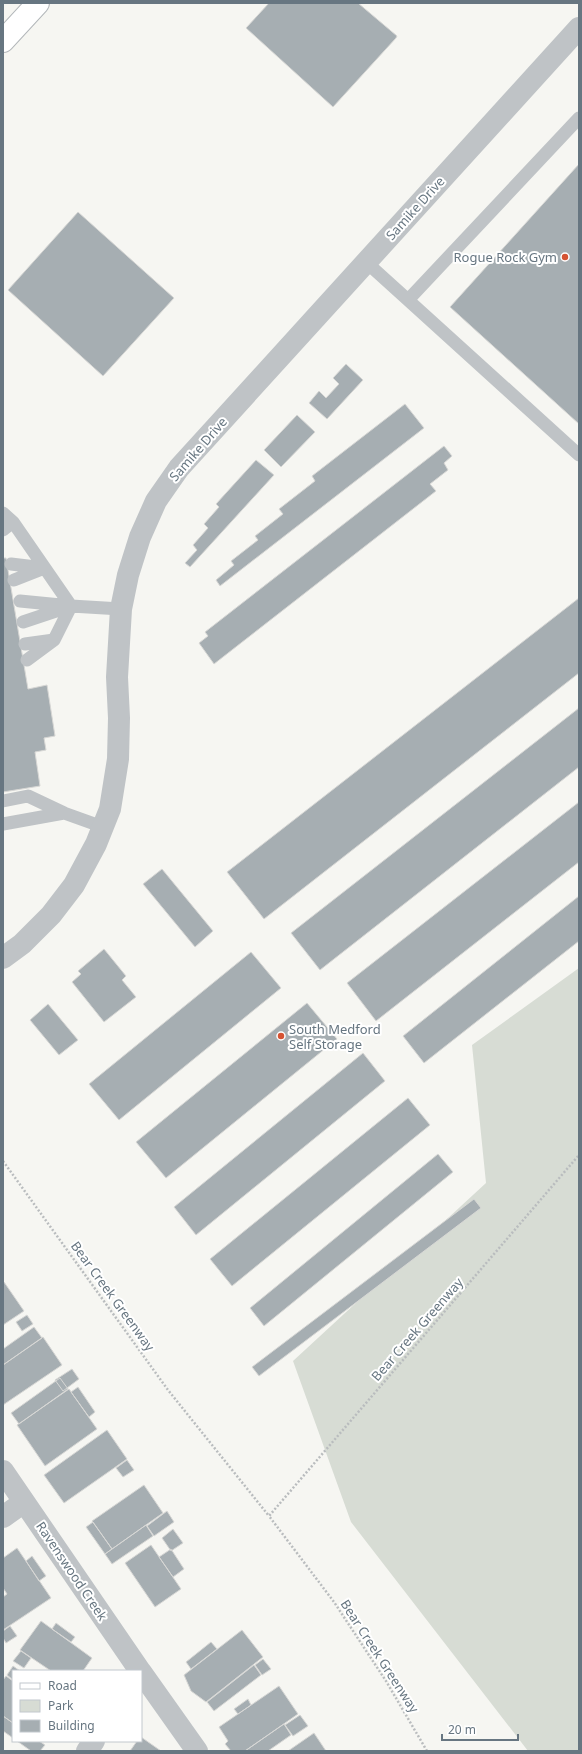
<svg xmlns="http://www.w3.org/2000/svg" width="582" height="1754" viewBox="0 0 582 1754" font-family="'Noto Sans',sans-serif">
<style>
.green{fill:#d7dcd4}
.building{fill:#a6aeb2;stroke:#d7d7d5}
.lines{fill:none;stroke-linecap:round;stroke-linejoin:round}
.primary-casing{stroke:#b3b7ba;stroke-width:24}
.path{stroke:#b9bcbe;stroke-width:2.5;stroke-dasharray:2 2;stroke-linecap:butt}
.service{stroke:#bfc3c6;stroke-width:13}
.minor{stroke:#bfc3c6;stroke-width:22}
.primary{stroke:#fff;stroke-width:22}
.poi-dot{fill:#d55333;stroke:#fff;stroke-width:1.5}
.labels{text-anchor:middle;stroke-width:4;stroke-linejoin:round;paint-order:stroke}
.street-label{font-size:13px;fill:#677681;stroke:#fff}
.poi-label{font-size:13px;fill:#677681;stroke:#fff;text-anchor:end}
</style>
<rect width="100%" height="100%" fill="#f6f6f2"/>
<!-- green -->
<path class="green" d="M579 968V1751H528L351 1522 293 1361 486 1183 472 1045Z"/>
<!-- building -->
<path class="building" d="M269 3H358L397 36 396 38 333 107 246 28Z
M579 164V424L450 307Z
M78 212 174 298 103 376 8 290Z
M346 364 363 380 327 419 309 403 319 391 326 398 339 384 333 378Z
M405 404 424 428 220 586 216 580 234 565 231 561 258 540 255 536 283 514 279 509 315 481 312 476Z
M297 415 315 432 281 467 264 450Z
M444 446 452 456 444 463 448 470 430 484 436 491 214 664 199 643 208 636 205 632Z
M256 460 274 475 190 567 185 563 197 550 193 545 208 528 204 524 219 507 216 504Z
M3 558H6L28 689 47 685 55 736 44 738 46 750 35 752 40 786 3 792Z
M579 598V673L264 919 227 872Z
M579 708V767L320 970 291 933Z
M579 802V862L376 1021 347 983Z
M162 869 213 931 195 947 143 884Z
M579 896V941L424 1063 403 1036Z
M104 949 126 976 122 980 136 997 104 1022 72 982 81 974 78 971Z
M251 952 281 988 119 1120 89 1084Z
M307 1003 337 1039 166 1178 136 1142Z
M48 1004 78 1040 59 1055 30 1020Z
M363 1053 385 1081 196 1235 174 1207Z
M408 1098 430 1125 232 1286 210 1259Z
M438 1154 453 1172 264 1326 250 1308Z
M474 1199 481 1208 259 1376 252 1367Z
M4 1282 24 1311 3 1325V1283Z
M27 1315 33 1324 22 1331 16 1322Z
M34 1327 42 1338 3 1365V1349Z
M43 1337 62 1365 3 1405V1365Z
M72 1369 79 1379 63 1391 55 1380Z
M60 1378 68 1389 19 1424 11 1413Z
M78 1387 95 1412 89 1417 71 1392Z
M69 1389 97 1429 45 1466 17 1425Z
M107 1430 127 1459 64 1503 44 1475Z
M127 1460 134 1470 123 1477 116 1468Z
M144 1485 163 1513 112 1549 92 1521Z
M167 1511 174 1522 154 1536 147 1526Z
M93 1522 112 1549 105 1554 86 1527Z
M146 1525 153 1536 112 1564 105 1554Z
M173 1529 183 1543 171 1551 162 1538Z
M151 1545 181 1589 155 1607 125 1563Z
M17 1548 51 1598 3 1630V1597L7 1594 3 1588V1558Z
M171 1549 184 1569 173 1577 159 1557Z
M32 1556 46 1576 39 1581 26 1561Z
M41 1621 92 1658 83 1671H51L20 1650Z
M56 1623 75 1637 71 1642 52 1629Z
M10 1626 17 1636 6 1643 3 1638V1631Z
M242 1630 263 1657 206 1702 191 1691 184 1675Z
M211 1642 217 1649 191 1669 186 1662Z
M21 1651 31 1658 24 1668 13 1661Z
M263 1659 271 1669 262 1675 255 1665Z
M254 1665 261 1675 214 1711 207 1702Z
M13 1666 20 1671H13V1680L7 1675Z
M6 1676 13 1681V1723L3 1716V1680Z
M279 1686 298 1714 245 1751H231L225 1744 228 1741 219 1727Z
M248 1699 251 1705 238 1714 234 1709Z
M300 1715 308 1726 293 1736 285 1725Z
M3 1716 13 1723V1738L3 1731Z
M284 1724 291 1735 268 1751H245Z
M314 1733 326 1751H288Z
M141 1737 161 1751H130L137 1741H141Z
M17 1741H39L45 1745 40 1751H31Z"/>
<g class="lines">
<!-- primary casing -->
<g class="primary-casing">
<path id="primary" d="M3 41 38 3"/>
</g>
<!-- path -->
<path class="path" d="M3 1161 168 1390 269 1516
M427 1751 386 1681 334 1602 269 1516 579 1155"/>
<!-- service -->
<path class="service" d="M579 118 408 300 579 455
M366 262 408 300
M3 513 13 522 71 606 121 609
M3 530 13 522
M11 564 44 568
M14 580 42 569
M20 601 71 606
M23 622 65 608
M25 644 54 640
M27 660 54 640 71 606
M3 801 28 796 64 813
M3 824 64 813 103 827"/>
<!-- minor -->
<path class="minor" d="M3 958 22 944 51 915 74 885 96 844 110 809 118 759 119 718 117 677 121 609 128 575 140 537 156 501 179 468 579 28
M3 1471 140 1671
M3 1517 24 1502
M141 1672 197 1751
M87 1751 94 1741"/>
<!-- primary -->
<use href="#primary" class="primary"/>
</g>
<!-- markers -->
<g class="poi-dot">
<circle cx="565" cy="257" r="4"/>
<circle cx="281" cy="1036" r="4"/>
</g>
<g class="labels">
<!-- street labels -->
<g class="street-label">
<text transform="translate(415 208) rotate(-48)" y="5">Samike Drive</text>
<text transform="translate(198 449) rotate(-49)" y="5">Samike Drive</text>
<text transform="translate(113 1296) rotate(54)" y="5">Bear Creek Greenway</text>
<text transform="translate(417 1329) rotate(-49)" y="5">Bear Creek Greenway</text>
<text transform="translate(72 1571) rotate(56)" y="5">Ravenswood Creek</text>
<text transform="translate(380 1656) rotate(57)" y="5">Bear Creek Greenway</text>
</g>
<!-- poi labels -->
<g class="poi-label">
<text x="557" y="262">Rogue Rock Gym</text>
<text x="289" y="1034" text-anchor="start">South Medford<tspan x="289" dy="15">Self Storage</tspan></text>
</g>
</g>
<!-- border -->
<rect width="582" height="1754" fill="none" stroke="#677681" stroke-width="8"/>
<!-- legend -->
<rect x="12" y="1670" width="130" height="72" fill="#ffffff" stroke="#c2c8cd"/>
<rect x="20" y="1683" width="20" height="6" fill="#ffffff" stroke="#c2c8cd"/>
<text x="48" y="1690" font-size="12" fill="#677681">Road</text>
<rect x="20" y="1700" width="20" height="12" fill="#d7dcd4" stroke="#c2c8cd"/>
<text x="48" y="1710" font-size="12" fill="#677681">Park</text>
<rect x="20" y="1720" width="20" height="12" fill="#a6aeb2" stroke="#c2c8cd"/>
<text x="48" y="1730" font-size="12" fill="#677681">Building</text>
<!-- scale -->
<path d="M442 1734v6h76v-6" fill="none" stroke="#677681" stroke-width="2"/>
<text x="448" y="1734" font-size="12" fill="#677681" stroke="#ffffff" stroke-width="3" paint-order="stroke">20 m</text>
</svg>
